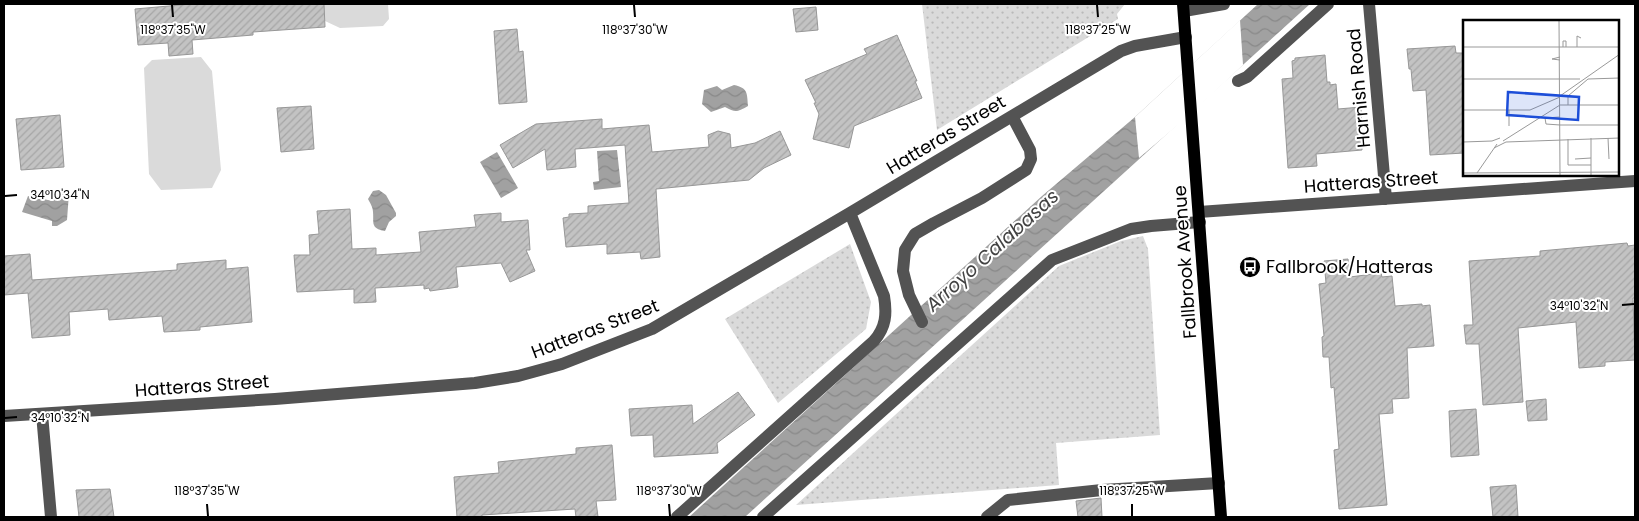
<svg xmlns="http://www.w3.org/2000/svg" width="1639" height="521" viewBox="0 0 1639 521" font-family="Poppins,sans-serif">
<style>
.grass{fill:url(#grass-dots)}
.garden{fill:#dadada}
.water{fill:url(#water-waves)}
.pier{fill:#fff}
.building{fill:url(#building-hatch);stroke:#979797}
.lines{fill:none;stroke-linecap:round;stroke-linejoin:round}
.minor{stroke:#535353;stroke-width:12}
.major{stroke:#000;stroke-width:12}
.ticks{fill:none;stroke:#000;stroke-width:2}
.labels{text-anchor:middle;stroke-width:4;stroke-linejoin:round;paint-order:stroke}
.street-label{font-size:18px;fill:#000;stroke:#fff}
.poi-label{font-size:18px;fill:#000;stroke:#fff;text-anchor:start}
.water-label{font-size:19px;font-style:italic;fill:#424242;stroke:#fff}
.inset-road{fill:none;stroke:#999;stroke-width:1}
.view{fill:#1d4ed8;fill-opacity:0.15;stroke:#1d4ed8;stroke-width:2.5}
.inset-edge{fill:none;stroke:#000;stroke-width:2.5}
.ticks-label{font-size:12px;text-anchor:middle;fill:#000;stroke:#fff;stroke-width:4;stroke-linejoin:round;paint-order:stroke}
</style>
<defs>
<pattern id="grass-dots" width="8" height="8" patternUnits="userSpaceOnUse" patternTransform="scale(1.25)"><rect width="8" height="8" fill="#dadada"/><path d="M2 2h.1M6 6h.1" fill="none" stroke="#b9b9b9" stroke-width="1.8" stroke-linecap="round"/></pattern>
<pattern id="water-waves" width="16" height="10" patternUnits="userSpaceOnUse" patternTransform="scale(1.25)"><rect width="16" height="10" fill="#a1a1a1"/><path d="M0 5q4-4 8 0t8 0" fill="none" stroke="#898989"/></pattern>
<pattern id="building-hatch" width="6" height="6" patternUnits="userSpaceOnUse" patternTransform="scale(1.25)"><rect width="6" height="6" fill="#c3c3c3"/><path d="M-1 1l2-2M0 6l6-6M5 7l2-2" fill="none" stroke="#a6a6a6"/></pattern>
</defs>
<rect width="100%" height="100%" fill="#fff"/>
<!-- grass -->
<path class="grass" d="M922 4H1125L1117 14 1118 19 937 130Z
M1143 236 1148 249 1160 435 1056 443 1059 485 796 505 1059 266 1121 241Z
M850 244 871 302 866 329 778 403 725 319Z"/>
<!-- garden -->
<path class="garden" d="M323 4H388L389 19 383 26 340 28 325 21Z
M201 57 212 71 221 170 212 188 161 190 149 174 144 68 152 60Z"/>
<!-- water -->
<path class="water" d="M1258 4H1310L745 517H689L1042 196 1135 117Z
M734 85C748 88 747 93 748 106 737 112 736 113 725 107L711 112 702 104 704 90 717 86 722 90Z
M617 150 621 187 594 190 593 182 599 181 597 151Z
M497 152 518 188 501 198 480 162Z
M379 190 386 195 396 213V216L389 222 385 231C370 228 374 223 373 212 373 207 370 203 368 199L373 191Z
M58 191 69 193 67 220 57 226H52V221L22 212 28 196 53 201Z"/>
<!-- pier -->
<path class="pier" d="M1240 20 1243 65 1192 113 1139 158 1135 117Z"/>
<!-- building -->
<path class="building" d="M191 4H324L325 27 253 32V35L192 40 193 54 169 56 168 43 138 45 135 9Z
M816 7 818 30 796 32 793 9Z
M517 29 519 52 523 51 527 102 499 104 494 31Z
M897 35 917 81H915L922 98 854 126 849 148 813 139 819 114 814 103H816L805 80 867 54 864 49Z
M1455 46 1456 53H1464V153L1430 155 1426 90 1413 91 1411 69H1409L1407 49Z
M1325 55 1327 82H1330V85L1336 84 1338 109 1361 107 1362 150 1316 154 1317 166 1288 168 1282 79 1293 78 1292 61 1295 60V58Z
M311 106 314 149 281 152 277 108Z
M60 115 64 167 21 170 16 119Z
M602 119V129L649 125 652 152 709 147 708 135 718 131 730 134 731 148 755 143 780 131 791 155 764 168 749 180 656 189 660 257 641 259 640 252 607 254V244L566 247 563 218 569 217V214L588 213V206L629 203 625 145 575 149 576 167 547 170 545 149 513 168 500 145 536 124Z
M350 209 352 249 376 248V255L421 252 419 232 476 227 474 215 501 213V222L528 220 530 250H526L535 271 510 282 501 263 456 267 458 287 430 291 429 288 424 289V285L375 288 376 302 354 303V289L297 292 294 255H310L309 235 319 234 317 211Z
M1627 243 1628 246 1635 245V298H1633L1635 360 1605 362V366L1579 368 1576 322 1518 328 1523 402 1483 405 1479 344H1466L1464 325H1473L1469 261 1540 256V251Z
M30 254 32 280 177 270V264L226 260V269L248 267 252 322 200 327V330L164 332 162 316 109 320 108 309 69 312 70 335 32 338 28 293 4 295V256Z
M1348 259 1350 277 1381 273 1382 277 1392 276 1395 306 1422 304V306L1430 305 1434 346 1407 348 1409 398 1392 399 1393 413 1379 414 1387 505 1339 509 1334 450 1339 449 1334 387 1331 388 1329 357H1323L1322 337 1324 336 1319 284 1326 283 1324 261Z
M738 392 755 415 717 443 718 453 654 457 653 435 631 436 629 409 692 405 693 424Z
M1546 399 1547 420 1528 421 1526 401Z
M1476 409 1479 455 1451 457 1449 411Z
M612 445 616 500 596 501 598 517H576L575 509 482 515V517H457L454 477 499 473 498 462 576 454V448Z
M1516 485 1518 517H1493L1490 487Z
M110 489 114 517H79L76 490Z
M1101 498 1102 517H1078L1076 501Z"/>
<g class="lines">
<!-- minor -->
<path class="minor" d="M1369 4 1386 199
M1184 11 1224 4
M1238 81 1247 77 1328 4
M1199 212 1635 181
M922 322 909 295 903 271 905 250 915 234 934 223 982 198 1026 170 1031 159 1030 150 1012 116
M42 414 51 517
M4 416 275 399 475 383 518 376 562 364 652 329 850 213 1121 51 1135 46 1186 37
M677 517 874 341C886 327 887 314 884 296L850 213
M763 517 1052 260 1131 229 1151 226 1200 222
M987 517 1008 500 1102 490 1219 483"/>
<!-- major -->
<path class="major" d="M1183 4 1221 517"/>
</g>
<!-- ticks -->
<path class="ticks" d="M172 5 173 17M634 5 635 17M1097 5 1098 17M5 196 17 195M1622 305 1634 304M5 418 17 417M207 504 208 516M669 504 670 516M1132 504V516"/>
<!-- icons -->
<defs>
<g id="bus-disc" transform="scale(1.125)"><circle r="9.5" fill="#000" stroke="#fff"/><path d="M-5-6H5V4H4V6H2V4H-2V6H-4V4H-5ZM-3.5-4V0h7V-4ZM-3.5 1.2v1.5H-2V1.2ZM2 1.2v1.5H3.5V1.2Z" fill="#fff"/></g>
</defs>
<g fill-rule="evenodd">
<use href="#bus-disc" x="1250" y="267"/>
</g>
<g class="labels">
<!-- street labels -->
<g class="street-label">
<text transform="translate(1359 88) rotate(-95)" y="6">Harnish Road</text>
<text transform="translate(946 135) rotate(-31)" y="6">Hatteras Street</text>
<text transform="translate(1371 182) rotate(-4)" y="6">Hatteras Street</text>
<text transform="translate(1185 262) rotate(-94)" y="6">Fallbrook Avenue</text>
<text transform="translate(595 329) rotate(-21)" y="6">Hatteras Street</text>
<text transform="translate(202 386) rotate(-4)" y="6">Hatteras Street</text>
</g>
<!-- poi labels -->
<g class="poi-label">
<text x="1266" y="273">Fallbrook/Hatteras</text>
</g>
<!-- water labels -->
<g class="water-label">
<text transform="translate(992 250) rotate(-42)" y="7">Arroyo Calabasas</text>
</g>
</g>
<!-- overview -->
<g transform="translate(1463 20)">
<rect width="156" height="156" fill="#fff"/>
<path class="inset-road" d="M96 0 97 155M0 27H97M97 27H157M100 27V21H103V27M114 27V16L118 18M97 37 89 39 97 40M0 59H117M97 76 157 34M97 85H157M105 85V76L125 59 157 58M0 90H67L97 77M46 90V106M97 97 82 98 83 104 97 105M97 105H157M128 118V156M145 118 146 139M105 119V145H128M40 121 97 85M0 122 29 121 37 118M31 128 43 122 157 118M112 139 128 138M0 153 157 152M14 153 34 124"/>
<path class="view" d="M45 72 116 77 115 100 44 95Z"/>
<rect width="156" height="156" class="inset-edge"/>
</g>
<g class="ticks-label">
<text x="173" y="34">118°37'35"W</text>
<text x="635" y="34">118°37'30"W</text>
<text x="1098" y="34">118°37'25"W</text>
<text x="60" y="199">34°10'34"N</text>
<text x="1579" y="310">34°10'32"N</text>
<text x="60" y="422">34°10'32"N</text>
<text x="207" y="495">118°37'35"W</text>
<text x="669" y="495">118°37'30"W</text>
<text x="1132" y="495">118°37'25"W</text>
</g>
<!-- border -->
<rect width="1639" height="521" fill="none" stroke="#000000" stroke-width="10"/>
</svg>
